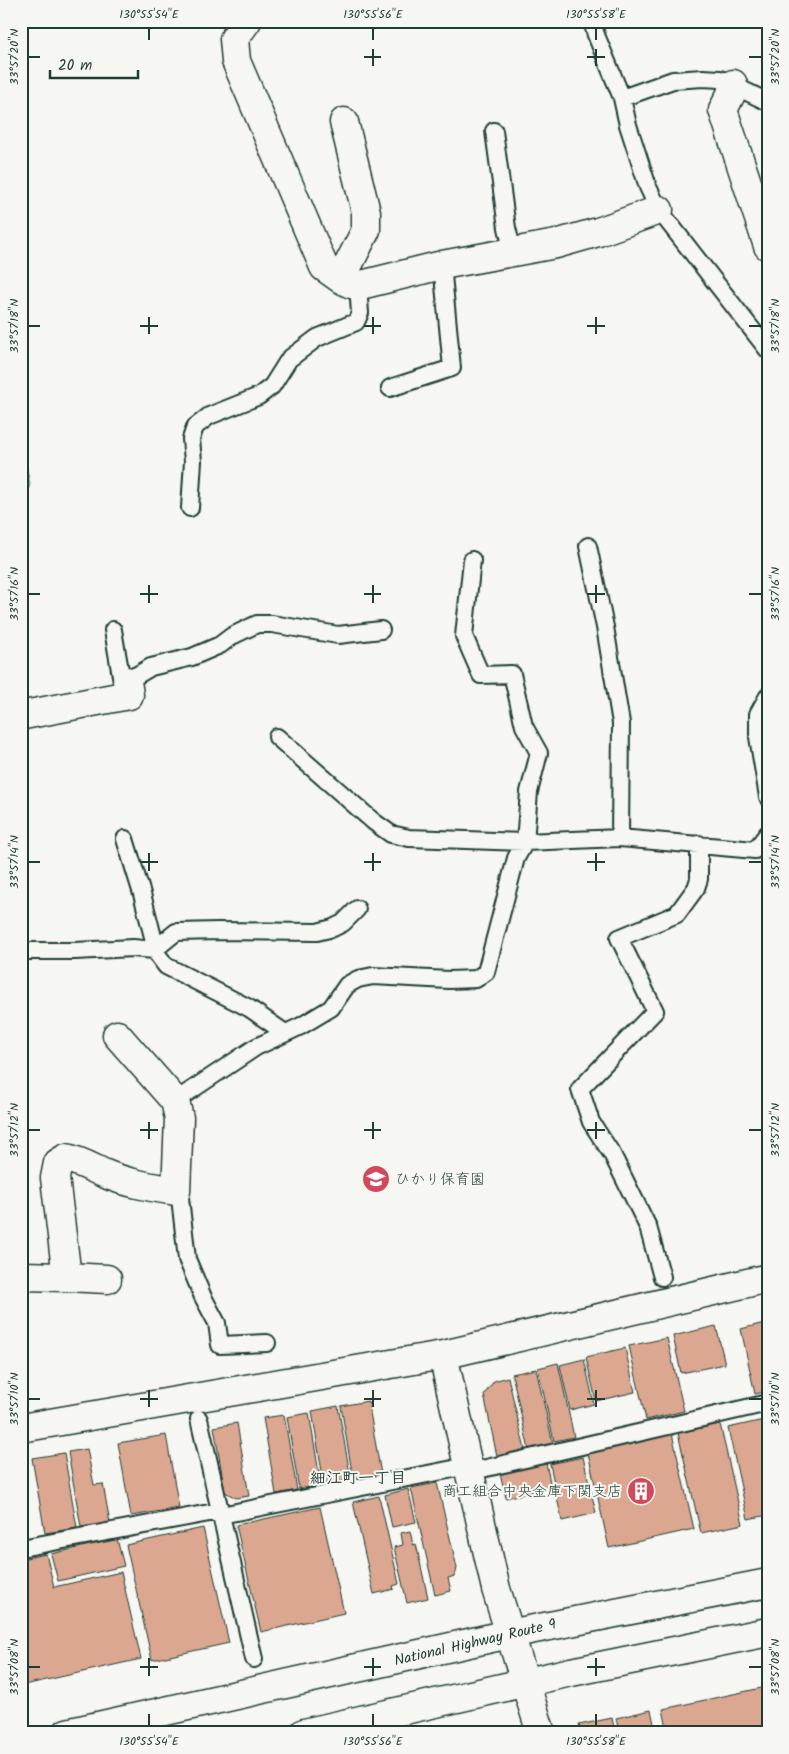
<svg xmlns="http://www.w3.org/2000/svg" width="789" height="1754" viewBox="0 0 789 1754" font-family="Kalam,'Klee One',sans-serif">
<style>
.green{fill:#98e0ae;stroke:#5c8e71}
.building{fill:#dca790;stroke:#1f3d34}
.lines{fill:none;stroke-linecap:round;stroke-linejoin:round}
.lane-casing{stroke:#1f3d34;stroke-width:20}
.street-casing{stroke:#1f3d34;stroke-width:31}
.secondary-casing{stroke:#1f3d34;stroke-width:31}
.highway-casing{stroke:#1f3d34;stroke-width:31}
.lane{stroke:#f6f6f2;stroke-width:16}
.street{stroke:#f6f6f2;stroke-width:28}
.secondary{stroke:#f6f6f2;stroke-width:28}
.highway{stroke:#f6f6f2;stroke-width:28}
.ticks{fill:none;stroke:#1f3d34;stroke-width:2}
.labels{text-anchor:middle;stroke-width:4;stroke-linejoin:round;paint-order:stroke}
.poi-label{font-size:15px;fill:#1f3d34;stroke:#f6f6f2;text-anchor:start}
.street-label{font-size:15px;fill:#1f3d34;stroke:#f6f6f2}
.neighbourhood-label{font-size:16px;font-weight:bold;fill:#1f3d34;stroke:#f6f6f2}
.neatline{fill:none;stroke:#1f3d34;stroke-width:2}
.ticks-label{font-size:12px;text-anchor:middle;fill:#1f3d34}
</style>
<rect width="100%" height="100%" fill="#f6f6f2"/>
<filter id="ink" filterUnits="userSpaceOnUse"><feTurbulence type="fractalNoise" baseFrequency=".02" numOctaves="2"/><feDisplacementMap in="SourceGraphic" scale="10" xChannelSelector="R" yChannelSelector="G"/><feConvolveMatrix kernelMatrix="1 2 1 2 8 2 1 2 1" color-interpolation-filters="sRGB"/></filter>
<g filter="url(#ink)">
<!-- green -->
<path class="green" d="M21 438 30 484 21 526Z"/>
<!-- building -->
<path class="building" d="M768 1322V1391L755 1394 741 1329Z
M716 1326 725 1364 681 1373 673 1336Z
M667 1338 684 1411 646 1420 629 1346Z
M625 1348 635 1392 596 1401 586 1357Z
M584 1359 594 1404 570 1410 560 1365Z
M558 1363 574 1437 554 1441 538 1368Z
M536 1369 553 1444 529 1450 512 1374Z
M508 1377 525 1450 497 1456 484 1395 494 1381Z
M368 1401 381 1474 353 1478 341 1406Z
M338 1406 351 1480 324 1484 312 1411Z
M309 1413 321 1485 299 1489 287 1417Z
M284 1415 297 1490 276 1494 263 1418Z
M768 1419V1515L748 1519 728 1428Z
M237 1423 249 1496 236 1498 225 1492 214 1427Z
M720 1424 743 1524 701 1533 678 1433Z
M672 1434 694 1529 609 1548 588 1453Z
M166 1435 179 1508 131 1516 118 1443Z
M87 1449 94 1485 103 1484 110 1523 81 1527 68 1452Z
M64 1453 77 1528 45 1533 32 1458Z
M583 1457 596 1513 562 1521 550 1464Z
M546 1463 551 1487 506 1498 500 1473Z
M437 1483 457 1568 455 1576 448 1578 451 1591 435 1595 411 1488Z
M408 1489 416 1522 392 1527 385 1495Z
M379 1496 399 1584 393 1586 394 1589 374 1594 353 1502Z
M320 1507 344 1613 261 1632 236 1525Z
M203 1528 229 1643 152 1660 126 1545Z
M410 1531 413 1545 416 1544 428 1598 407 1603 394 1547 403 1545 401 1533Z
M117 1539 124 1566 58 1581 51 1554Z
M46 1554 54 1587 121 1572 141 1659 24 1685 21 1671V1559Z
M766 1687 768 1733H668L663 1709Z
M651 1710 656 1733H619L616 1718Z
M612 1718 615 1733H581L579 1725Z"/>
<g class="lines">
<!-- lane casing -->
<g class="lane-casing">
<path id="lane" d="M592 21 596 35 622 98 628 125 648 187 659 210 768 350
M622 98 673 80 703 78 720 79 768 102
M494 131 507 228 513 252
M390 388 452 368 442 265
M190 508 193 461 191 439 195 427 209 416 259 396 272 386 289 359 317 338 356 322 360 313 358 285
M588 546 605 627 621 723 620 838
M113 630 121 676 127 681 151 667 192 657 220 645 232 636 257 624H272L338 635 381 630
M768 696 758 714V737L768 797
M277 737 374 822 391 834 409 838 525 842 620 838 755 850 768 833
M125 839 142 894 153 937 154 950 166 966 249 1008 285 1033
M21 951H75L133 948 154 950 176 932 218 931 317 932 333 928 343 923 357 909
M175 1101 256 1047 301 1026 331 1008 347 985 358 979 373 976 449 980 476 979 486 972 516 858 525 842 529 792 539 753 524 726 512 674 481 675 464 636 472 560
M176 1191 180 1198 187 1259 203 1297 217 1323 220 1345 267 1343
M662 1277 648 1227 612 1154 591 1122 580 1089 655 1011 619 938 677 914 696 888 699 879V844
M199 1419 254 1659
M469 1472 768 1403
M221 1515 468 1466
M21 1548 220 1511"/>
</g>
<!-- street casing -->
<g class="street-casing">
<path id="street" d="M247 21 234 39 236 61 324 267 341 279 351 284 361 285 442 265 556 244 598 232 659 210
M733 84 731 94 723 110 768 246
M341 279 366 230V212L344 122
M21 712 24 715 129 695 127 681
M21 1276 67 1277
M107 1279 67 1277 55 1178 58 1163 66 1158C80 1161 90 1167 103 1173 126 1183 151 1187 176 1191L179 1118 175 1101 117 1035"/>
</g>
<!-- secondary casing -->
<g class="secondary-casing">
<path id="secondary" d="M443 1355 496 1589 541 1733
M21 1428 443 1355 768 1278"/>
</g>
<!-- highway casing -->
<g class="highway-casing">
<path id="highway" d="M67 1733 509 1634 768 1583
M304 1733 571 1672 768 1632"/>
</g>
<!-- lane -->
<use href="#lane" class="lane"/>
<!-- street -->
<use href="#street" class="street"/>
<!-- secondary -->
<use href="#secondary" class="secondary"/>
<!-- highway -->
<use href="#highway" class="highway"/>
</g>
</g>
<!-- ticks -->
<path class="ticks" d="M149 28V40M373 28V40M596 28V40M373 49V66M596 49V66M28 57H40M364 57H381M587 57H605M749 57H762M149 317V334M373 317V334M596 317V334M28 326H40M140 326H158M364 326H381M587 326H605M749 326H762M149 585V603M373 585V603M596 585V603M28 594H40M140 594H158M364 594H381M587 594H605M749 594H762M149 853V871M373 853V871M596 853V871M28 862H40M140 862H158M364 862H381M587 862H605M749 862H762M149 1122V1139M373 1122V1139M596 1122V1139M28 1130H40M140 1130H158M364 1130H381M587 1130H605M749 1130H762M149 1390V1407M373 1390V1407M596 1390V1407M28 1399H40M140 1399H158M364 1399H381M587 1399H605M749 1399H762M149 1658V1676M373 1658V1676M596 1658V1676M28 1667H40M140 1667H158M364 1667H381M587 1667H605M749 1667H762M149 1714V1726M373 1714V1726M596 1714V1726"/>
<!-- icons -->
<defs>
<g id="school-disc" transform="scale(1.4375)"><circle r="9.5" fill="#d1495b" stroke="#f6f6f2"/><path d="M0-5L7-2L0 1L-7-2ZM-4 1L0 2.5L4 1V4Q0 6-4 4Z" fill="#fff"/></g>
<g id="building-disc" transform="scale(1.4375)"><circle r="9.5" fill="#d1495b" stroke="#f6f6f2"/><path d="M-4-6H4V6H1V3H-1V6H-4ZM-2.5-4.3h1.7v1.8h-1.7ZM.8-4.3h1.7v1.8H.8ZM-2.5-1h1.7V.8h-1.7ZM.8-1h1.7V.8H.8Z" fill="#fff"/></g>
</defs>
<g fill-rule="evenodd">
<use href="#school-disc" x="376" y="1179"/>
<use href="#building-disc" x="641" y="1491"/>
</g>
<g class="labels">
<!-- poi labels -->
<g class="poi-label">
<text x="395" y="1184">ひかり保育園</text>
<text x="622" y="1496" text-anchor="end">商工組合中央金庫下関支店</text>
</g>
<!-- street labels -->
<g class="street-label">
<text transform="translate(475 1642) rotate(-13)" y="5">National Highway Route 9</text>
</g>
<!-- neighbourhood labels -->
<g class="neighbourhood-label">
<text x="358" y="1483">細江町一丁目</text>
</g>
</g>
<!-- margin -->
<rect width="789" height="1754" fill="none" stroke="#f6f6f2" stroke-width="55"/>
<!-- scale -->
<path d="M50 70v8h88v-8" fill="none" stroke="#1f3d34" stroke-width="2.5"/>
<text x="58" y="70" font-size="15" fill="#1f3d34" stroke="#f6f6f2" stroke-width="4" paint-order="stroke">20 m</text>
<rect x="28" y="28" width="734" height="1698" class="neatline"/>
<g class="ticks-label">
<text x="149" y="18">130°55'54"E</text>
<text x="373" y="18">130°55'56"E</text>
<text x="596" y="18">130°55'58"E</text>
<text transform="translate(14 57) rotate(-90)" y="4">33°57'20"N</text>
<text transform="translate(775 57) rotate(-90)" y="4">33°57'20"N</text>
<text transform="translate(14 326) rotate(-90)" y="4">33°57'18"N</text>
<text transform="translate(775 326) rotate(-90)" y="4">33°57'18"N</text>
<text transform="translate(14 594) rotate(-90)" y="4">33°57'16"N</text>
<text transform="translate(775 594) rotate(-90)" y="4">33°57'16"N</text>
<text transform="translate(14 862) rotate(-90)" y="4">33°57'14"N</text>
<text transform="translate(775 862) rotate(-90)" y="4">33°57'14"N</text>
<text transform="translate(14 1130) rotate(-90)" y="4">33°57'12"N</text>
<text transform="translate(775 1130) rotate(-90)" y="4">33°57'12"N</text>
<text transform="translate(14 1399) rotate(-90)" y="4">33°57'10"N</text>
<text transform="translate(775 1399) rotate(-90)" y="4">33°57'10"N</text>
<text transform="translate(14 1667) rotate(-90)" y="4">33°57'08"N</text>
<text transform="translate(775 1667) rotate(-90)" y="4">33°57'08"N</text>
<text x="149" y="1745">130°55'54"E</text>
<text x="373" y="1745">130°55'56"E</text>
<text x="596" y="1745">130°55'58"E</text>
</g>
</svg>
